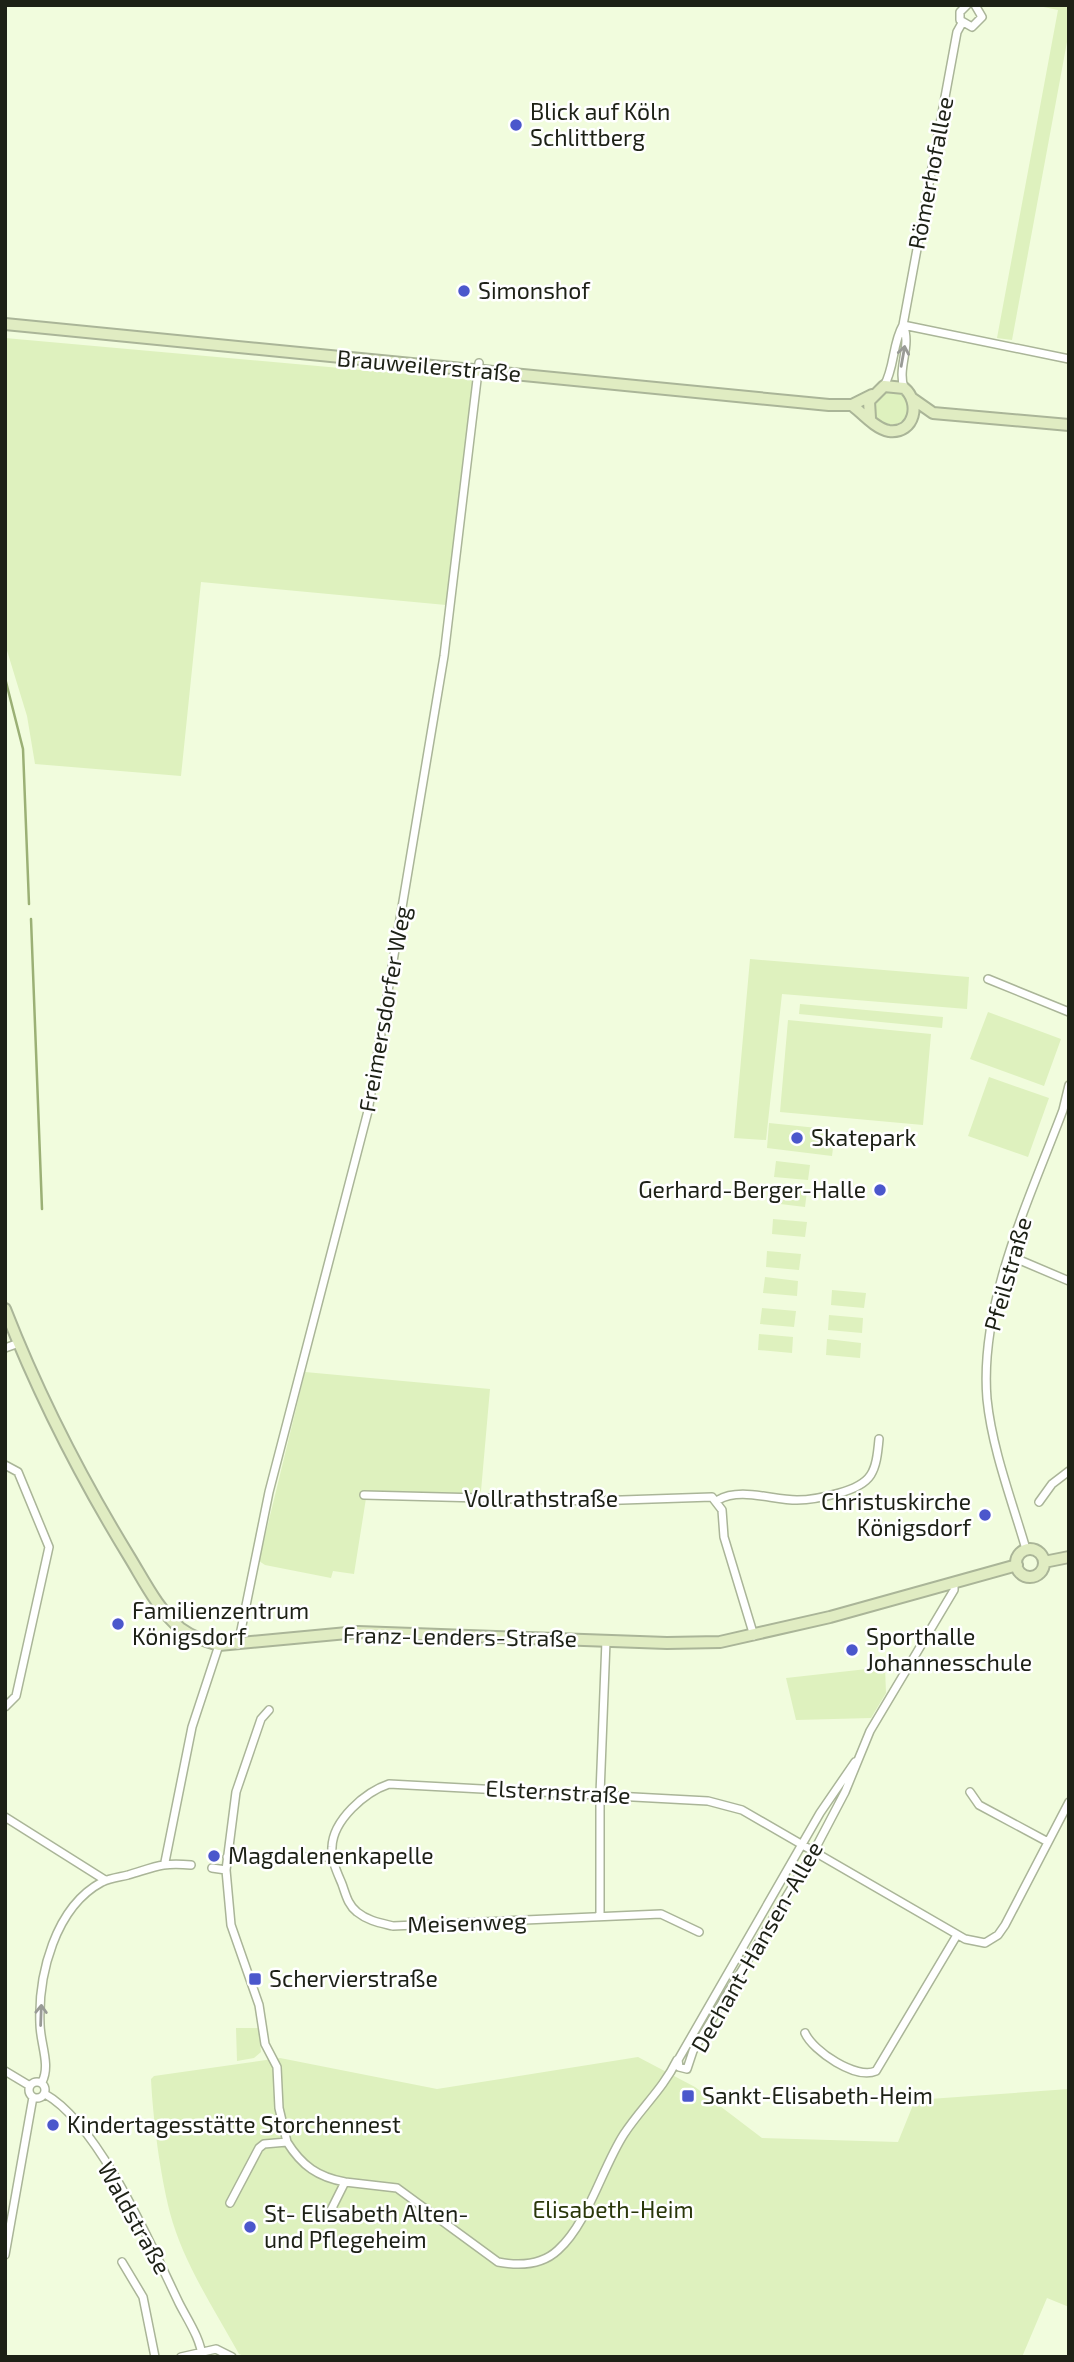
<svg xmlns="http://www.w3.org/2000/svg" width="1074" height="2362" viewBox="0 0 1074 2362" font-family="'Exo 2',sans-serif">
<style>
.green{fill:#def1be}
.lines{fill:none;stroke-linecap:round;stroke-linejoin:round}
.stream{stroke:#9bb075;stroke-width:2.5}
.street-casing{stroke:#aab598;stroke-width:10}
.secondary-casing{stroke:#aab598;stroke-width:14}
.street{stroke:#fff;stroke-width:7}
.secondary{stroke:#e0ecc2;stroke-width:10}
.oneway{stroke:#999b96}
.poi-dot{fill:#4b57cc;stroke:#fff;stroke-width:2.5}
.labels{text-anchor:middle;stroke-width:5;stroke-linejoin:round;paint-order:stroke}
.poi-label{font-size:23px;fill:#1d2116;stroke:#fff;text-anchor:start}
.street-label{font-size:23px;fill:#1d2116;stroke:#fff}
.park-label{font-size:23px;fill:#2a370a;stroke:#fff}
</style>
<rect width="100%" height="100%" fill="#f1fcdd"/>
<!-- green -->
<path class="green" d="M1034 5H1069V31L1012 340 997 338 1058 10Z
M5 338 473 380 446 605 201 582 181 776 35 764 27 716 5 644Z
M874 408a17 17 0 1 1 34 0a17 17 0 1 1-34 0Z
M750 959 969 977 967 1009 782 994 766 1140 734 1138Z
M800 1004 943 1017 942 1028 799 1014Z
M988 1012 1061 1039 1044 1086 970 1059Z
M788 1020 931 1034 923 1125 780 1112Z
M989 1077 1049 1098 1028 1157 968 1136Z
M769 1123 827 1129 825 1146 833 1148 832 1156 767 1148Z
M776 1161 810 1165 808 1180 774 1177Z
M773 1187 807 1191 805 1207 772 1203Z
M773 1219 807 1222 805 1237 772 1234Z
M767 1251 801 1254 799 1270 766 1267Z
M765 1277 798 1281 797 1296 763 1293Z
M832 1290 866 1293 864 1308 831 1305Z
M762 1308 796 1311 794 1327 760 1324Z
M829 1315 863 1318 862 1333 828 1330Z
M759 1334 793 1337 792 1353 758 1350Z
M827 1339 861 1343 860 1358 826 1355Z
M305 1372 490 1389 481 1491 475 1496 367 1492 354 1574 333 1571 331 1578 265 1565 259 1561Z
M885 1667 886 1693 871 1718 796 1720 786 1678Z
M236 2028H259L261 2052 254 2058 237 2061Z
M638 2057 695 2087 762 2138 898 2142 915 2100 1069 2089V2307L1047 2298 1022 2357H246L239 2354C214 2309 183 2262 170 2213 160 2173 153 2120 151 2079L154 2076 280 2058 437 2089Z"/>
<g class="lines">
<!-- stream -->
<path class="stream" d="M5 678 23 749 29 904
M31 919 42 1209"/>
<!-- street casing -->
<g class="street-casing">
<path id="street" d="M967 5 960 12V20L972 27 982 17 975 5
M903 325 1069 359
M903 325C912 346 897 367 904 388
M884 386C895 367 892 344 903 325L957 32 962 23
M988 979 1069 1012
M1010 1256 1069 1281
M5 1348 19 1343
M5 1465 18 1472 49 1547 16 1696 5 1707
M364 1495 592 1501 712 1497 722 1510 724 1537 754 1636
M718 1500C740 1487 772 1500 797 1500 812 1500 825 1497 839 1493 873 1484 876 1472 879 1439
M1039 1502 1052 1484 1069 1471
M1026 1549C1012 1501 992 1449 987 1399 979 1303 1030 1198 1063 1110L1069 1085
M238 1645 269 1492 368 1111 444 656 479 363
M855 1762 820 1813 678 2060 679 2067 687 2069 693 2051 814 1851 845 1792 870 1731 954 1590V1582
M970 1792 979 1805 1048 1842
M5 1817 105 1880
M227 1857H332
M165 1862 192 1727 219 1645
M212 1868 226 1870
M600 1916V1794L606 1641
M699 1932 661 1914 393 1926C381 1923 368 1921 357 1912 348 1905 346 1895 342 1884 337 1872 331 1860 332 1847 333 1820 365 1792 389 1784L708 1801 742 1810 965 1939 985 1943 998 1935 1005 1925 1069 1802
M805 2033C813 2051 856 2080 876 2071L957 1935
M5 2071 30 2086
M29 2090a8 8 0 1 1 16 0a8 8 0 1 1-16 0Z
M42 2082C51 2065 40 2043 40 2024 38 1975 55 1907 102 1882 110 1878 120 1877 128 1875 155 1867 162 1862 191 1865
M45 2094C99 2124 152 2247 179 2303 187 2319 201 2339 202 2357
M287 2142C302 2166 318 2177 345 2182L327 2218
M345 2182 397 2188 498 2262C519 2266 542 2265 558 2250 588 2223 602 2168 624 2134 641 2108 663 2089 677 2060
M230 2203 259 2148 264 2144 287 2142 279 2108 277 2067 265 2044 259 2005 231 1925 226 1870 236 1792 261 1719 269 1710
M5 2255 33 2097
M122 2262 143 2297 155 2357
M181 2357 216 2349 232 2357"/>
</g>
<!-- secondary casing -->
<g class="secondary-casing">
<path id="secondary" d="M5 324 829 405H852L872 395
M913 399 933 413 1069 425
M852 405C862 413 876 429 889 431 915 434 921 402 904 388L884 386 869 401 870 418
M5 1309C39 1396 81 1478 130 1558 144 1581 159 1611 180 1628 192 1637 205 1641 219 1645L358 1632 667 1643 720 1642 830 1617 1017 1565
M1016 1563a14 14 0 1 1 28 0a14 14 0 1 1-28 0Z
M1044 1562 1069 1557"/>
</g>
<!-- street -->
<use href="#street" class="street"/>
<!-- secondary -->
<use href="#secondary" class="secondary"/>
</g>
<!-- one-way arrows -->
<defs><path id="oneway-shaft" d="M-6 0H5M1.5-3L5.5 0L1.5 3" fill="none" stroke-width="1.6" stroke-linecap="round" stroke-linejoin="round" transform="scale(1.75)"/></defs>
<g class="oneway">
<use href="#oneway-shaft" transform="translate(903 356) rotate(-80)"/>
<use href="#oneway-shaft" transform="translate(41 2015) rotate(-88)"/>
</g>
<!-- markers -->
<g class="poi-dot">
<circle cx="516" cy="125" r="7"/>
<circle cx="464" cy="291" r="7"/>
<circle cx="797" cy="1138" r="7"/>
<circle cx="880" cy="1190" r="7"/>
<circle cx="985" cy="1515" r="7"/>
<circle cx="118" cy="1624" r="7"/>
<circle cx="852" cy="1650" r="7"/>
<circle cx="214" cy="1856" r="7"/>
<rect x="248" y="1972" width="14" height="14" rx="3.5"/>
<rect x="681" y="2089" width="14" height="14" rx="3.5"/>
<circle cx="53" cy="2125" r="7"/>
<circle cx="250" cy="2227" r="7"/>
</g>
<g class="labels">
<!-- poi labels -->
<g class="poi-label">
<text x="530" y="120">Blick auf Köln<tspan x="530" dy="26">Schlittberg</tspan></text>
<text x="478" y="299">Simonshof</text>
<text x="811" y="1146">Skatepark</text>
<text x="866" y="1198" text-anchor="end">Gerhard-Berger-Halle</text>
<text x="971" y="1510" text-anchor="end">Christuskirche<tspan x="971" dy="26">Königsdorf</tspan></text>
<text x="132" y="1619">Familienzentrum<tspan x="132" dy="26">Königsdorf</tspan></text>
<text x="866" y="1645">Sporthalle<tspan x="866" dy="26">Johannesschule</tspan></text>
<text x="228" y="1864">Magdalenenkapelle</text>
<text x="269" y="1987">Schervierstraße</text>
<text x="702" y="2104">Sankt-Elisabeth-Heim</text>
<text x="67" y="2133">Kindertagesstätte Storchennest</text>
<text x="264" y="2222">St- Elisabeth Alten-<tspan x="264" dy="26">und Pflegeheim</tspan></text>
</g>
<!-- street labels -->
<g class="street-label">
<text transform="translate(931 173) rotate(-79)" y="8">Römerhofallee</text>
<text transform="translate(429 366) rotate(5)" y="8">Brauweilerstraße</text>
<text transform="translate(385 1009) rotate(-80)" y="8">Freimersdorfer Weg</text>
<text transform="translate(1008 1274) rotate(-74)" y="8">Pfeilstraße</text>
<text x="541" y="1507">Vollrathstraße</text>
<text transform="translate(460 1637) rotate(1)" y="8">Franz-Lenders-Straße</text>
<text transform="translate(558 1792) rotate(3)" y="8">Elsternstraße</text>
<text transform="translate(467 1923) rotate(-2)" y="8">Meisenweg</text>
<text transform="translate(757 1947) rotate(-60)" y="8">Dechant-Hansen-Allee</text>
<text transform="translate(134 2218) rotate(61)" y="8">Waldstraße</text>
</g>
<!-- park labels -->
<g class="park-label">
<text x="613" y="2218">Elisabeth-Heim</text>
</g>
</g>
<!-- border -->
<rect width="1074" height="2362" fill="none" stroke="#1d2116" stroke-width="14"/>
</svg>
